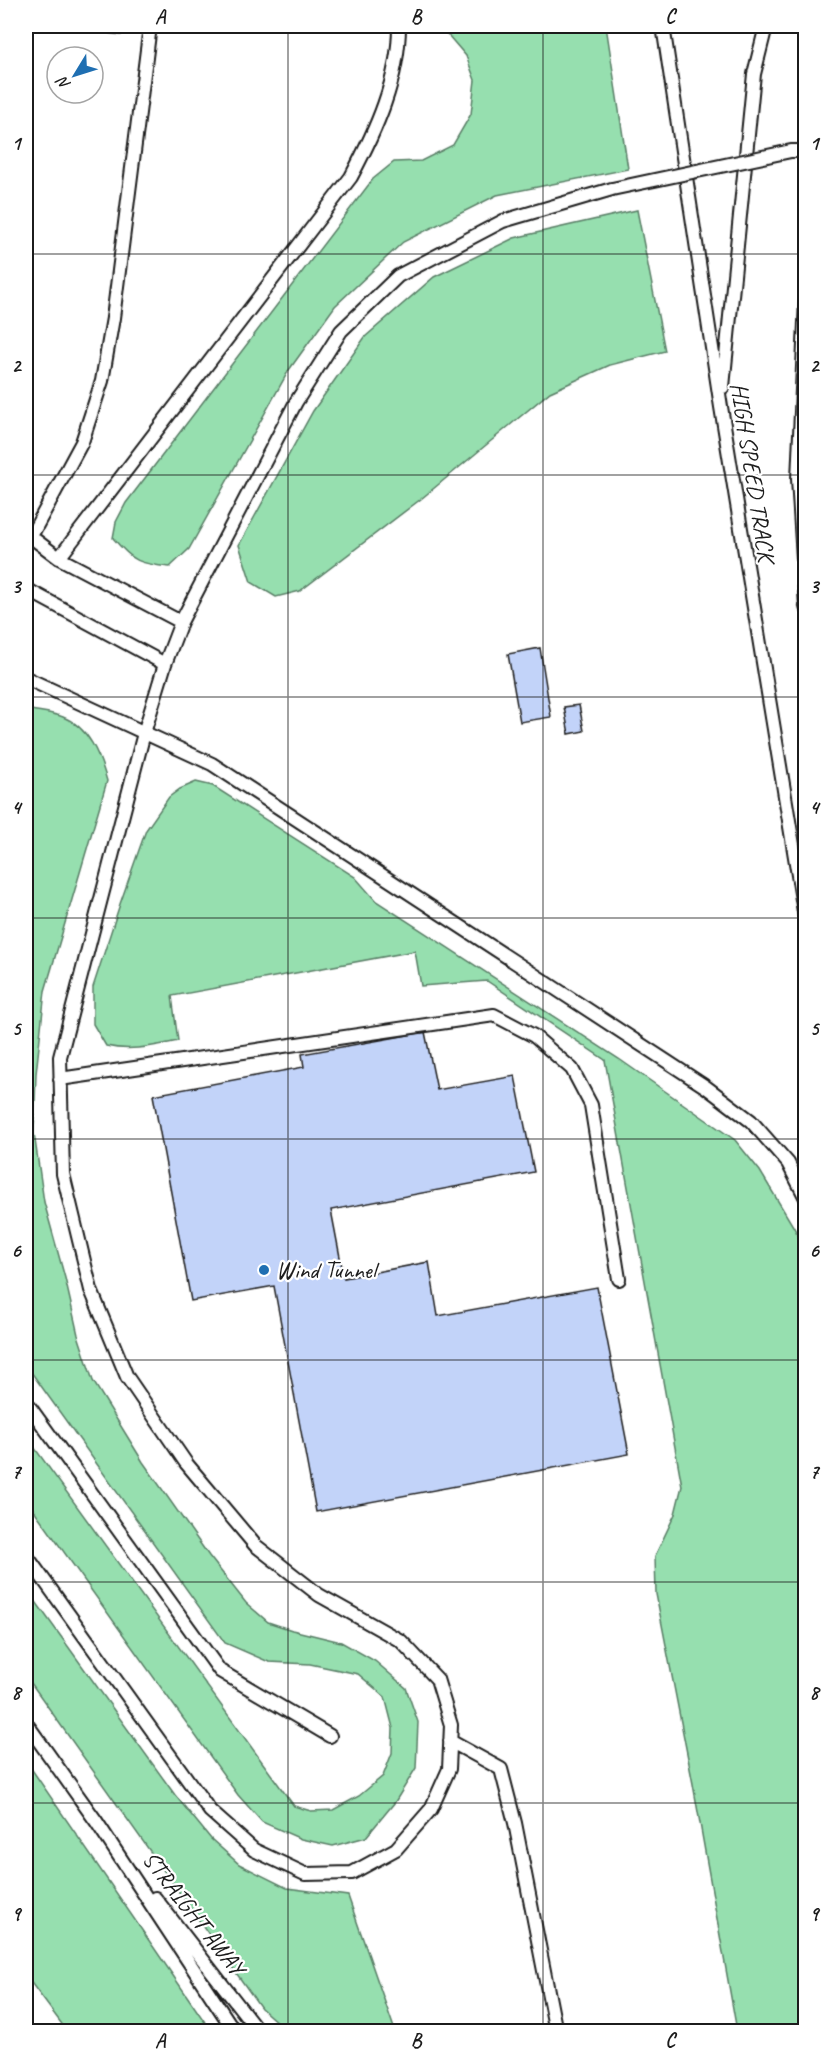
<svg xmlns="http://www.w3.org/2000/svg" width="831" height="2057" viewBox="0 0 831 2057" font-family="Caveat,sans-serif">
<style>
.green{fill:#96dfaf;stroke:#597e66;stroke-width:1.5}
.building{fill:#c2d3f9;stroke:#1c1c1c;stroke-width:1.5}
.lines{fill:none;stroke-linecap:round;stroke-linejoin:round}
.service-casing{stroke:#1c1c1c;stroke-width:16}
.service{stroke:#fff;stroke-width:12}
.service-bridge-casing{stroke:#1c1c1c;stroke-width:16;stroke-linecap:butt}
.service-bridge{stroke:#fff;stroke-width:12}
.grid{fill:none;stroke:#1c1c1c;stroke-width:1.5;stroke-opacity:0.55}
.poi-dot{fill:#1f6fb2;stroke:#fff;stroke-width:2}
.labels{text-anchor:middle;stroke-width:4.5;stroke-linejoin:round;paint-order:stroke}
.street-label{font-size:24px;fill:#1c1c1c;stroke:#fff}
.poi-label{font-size:24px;fill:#1c1c1c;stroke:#fff;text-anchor:start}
.neatline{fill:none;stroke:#1c1c1c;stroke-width:2}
.grid-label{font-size:20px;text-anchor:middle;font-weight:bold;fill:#1c1c1c}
</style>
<rect width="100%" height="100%" fill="#fff"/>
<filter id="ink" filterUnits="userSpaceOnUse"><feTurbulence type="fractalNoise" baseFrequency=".0167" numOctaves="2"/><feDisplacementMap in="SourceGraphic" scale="12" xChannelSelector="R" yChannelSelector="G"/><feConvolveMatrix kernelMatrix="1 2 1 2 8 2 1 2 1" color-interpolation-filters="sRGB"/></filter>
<g filter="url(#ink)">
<!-- green -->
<path class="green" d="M437 26H606L628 169 497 195 403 242 335 306 289 370 189 549 170 567C140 564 133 562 113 538L116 522 126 503 373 179 394 162 421 161 453 145 471 114 475 80 466 56 448 35Z
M637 210 665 351 610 365 550 392 421 499 300 591 276 597 251 582 239 545 313 411 365 337 434 277 514 238Z
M31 710C41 712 53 713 63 717 89 727 100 756 107 781L45 991 36 1074 34 1133 44 1202 65 1278 78 1335 93 1381 143 1462 209 1556 246 1603 268 1622 292 1630 341 1642 375 1661 406 1688 418 1722 416 1768 395 1802 366 1837 333 1846 301 1839 262 1822 238 1795 26 1499V1436L294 1806 311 1811 333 1810 359 1796 383 1776 392 1753 393 1728 385 1697 358 1674 310 1664 269 1662 225 1643 26 1365V711Z
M196 782 213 786 355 877 376 901 619 1059 735 1140 760 1171 796 1231 806 1261 805 2031H737L693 1784 656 1594 655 1556 675 1514 682 1486 605 1060 487 981 421 986 415 951 172 996 178 1041C153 1046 131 1052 106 1046L93 1024V987L120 904 146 830 169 797 180 789Z
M26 1588 175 1795 211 1839 239 1864 287 1888 348 1896 395 2031H287L261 2008 26 1676Z
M26 1761 211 2031H67L26 1976Z"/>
<!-- building -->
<path class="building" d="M54 26H122L121 35Z
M540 648 551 717 520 722 508 654Z
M579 705 584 731 569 734 564 707Z
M425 1032 437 1090 515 1076 534 1172 331 1210 344 1278 429 1262 438 1316 597 1287 629 1454 316 1512 274 1286 191 1301 153 1095 304 1067 302 1054Z"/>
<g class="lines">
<!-- service casing -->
<g class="service-casing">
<path id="service" d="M663 26 721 407 806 924
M806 299 798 479 806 607
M723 387 754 74 766 26
M26 533 59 558 181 622
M30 538 82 442 102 381 113 318 150 26
M59 558 351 177C376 130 399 79 399 26
M26 589 165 664
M26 678 212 764 706 1087 751 1121 788 1163 806 1198
M60 1079 494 1015 534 1036 572 1069 591 1105 619 1279
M26 1402 220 1671 330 1736
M26 1555 210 1811 254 1850 305 1874 352 1873 396 1849 431 1809 449 1769 451 1725 437 1679 401 1641 319 1595 255 1545 186 1463 127 1377 91 1290 63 1174 60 1057 144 733 165 664 181 622 296 402 341 331 398 276 503 221 612 189
M26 1723 96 1821 235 2032
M450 1741 501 1769 515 1823 556 2032
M155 1898 259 2032"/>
</g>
<!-- service -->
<use href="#service" class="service"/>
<!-- service-bridge casing -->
<g class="service-bridge-casing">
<path id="service-bridge" d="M612 189 791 151H806"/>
</g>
<!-- service-bridge -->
<use href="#service-bridge" class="service-bridge"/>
</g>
</g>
<!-- grid -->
<path class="grid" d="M288 26V2032M543 26V2032M26 254H806M26 475H806M26 697H806M26 918H806M26 1139H806M26 1360H806M26 1582H806M26 1803H806"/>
<!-- markers -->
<circle class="poi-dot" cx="264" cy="1270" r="6"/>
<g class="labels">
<!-- street labels -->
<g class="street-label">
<text transform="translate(753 472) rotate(81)" y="8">HIGH SPEED TRACK</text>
<text transform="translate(194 1913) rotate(52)" y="8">STRAIGHT AWAY</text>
</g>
<!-- poi labels -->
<g class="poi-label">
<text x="276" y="1278">Wind Tunnel</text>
</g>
</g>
<!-- margin -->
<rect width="831" height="2057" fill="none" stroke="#fff" stroke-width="66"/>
<!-- north arrow -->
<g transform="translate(75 75) rotate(232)"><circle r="28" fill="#ffffff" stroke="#a4a4a4" stroke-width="1.5"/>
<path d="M0-4.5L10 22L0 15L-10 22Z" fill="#1f6fb2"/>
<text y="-9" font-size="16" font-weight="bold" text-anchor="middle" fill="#1c1c1c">N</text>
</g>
<rect x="33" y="33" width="765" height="1991" class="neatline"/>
<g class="grid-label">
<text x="160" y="23">A</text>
<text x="416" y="23">B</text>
<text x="670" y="23">C</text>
<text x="16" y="150">1</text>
<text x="814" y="150">1</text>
<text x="16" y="372">2</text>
<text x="814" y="372">2</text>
<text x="16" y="593">3</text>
<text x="814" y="593">3</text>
<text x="16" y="814">4</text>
<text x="814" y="814">4</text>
<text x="16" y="1035">5</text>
<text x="814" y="1035">5</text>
<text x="16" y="1257">6</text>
<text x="814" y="1257">6</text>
<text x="16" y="1478">7</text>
<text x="814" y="1478">7</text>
<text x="16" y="1699">8</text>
<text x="814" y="1699">8</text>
<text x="16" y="1920">9</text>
<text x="814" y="1920">9</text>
<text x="160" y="2047">A</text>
<text x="416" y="2047">B</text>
<text x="670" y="2047">C</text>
</g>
</svg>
